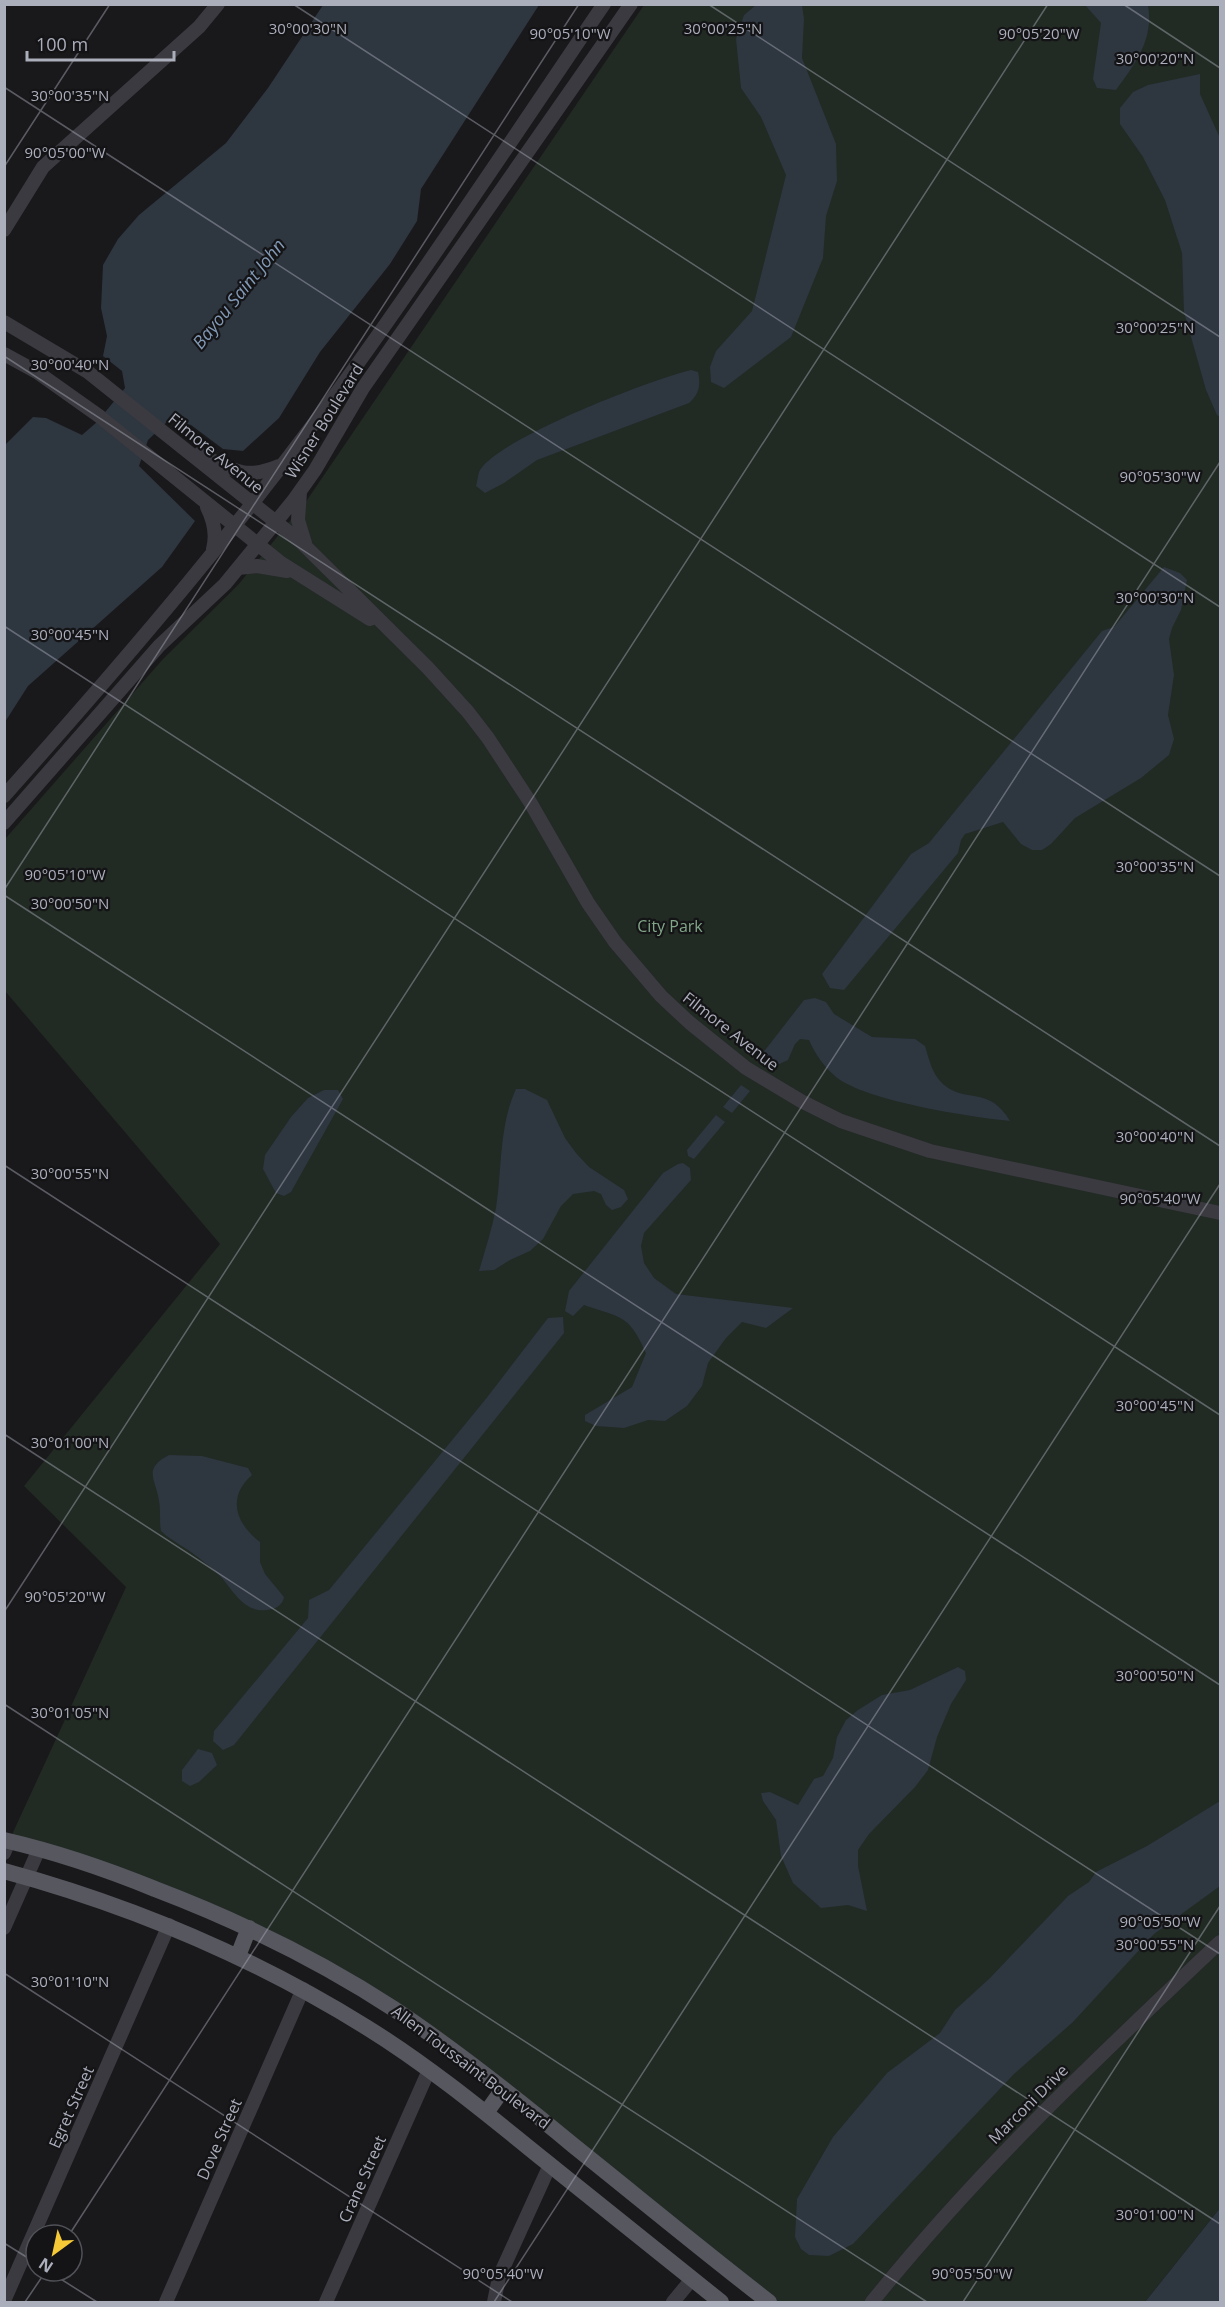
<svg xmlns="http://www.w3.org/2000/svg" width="1225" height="2307" viewBox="0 0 1225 2307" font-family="'Open Sans',sans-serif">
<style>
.green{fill:#212a23}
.water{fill:#2e3640}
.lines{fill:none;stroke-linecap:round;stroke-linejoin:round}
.minor{stroke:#3a3a40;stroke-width:14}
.major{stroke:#56575f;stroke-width:16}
.ticks{fill:none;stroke:#abaebb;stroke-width:1.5;stroke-opacity:0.45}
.labels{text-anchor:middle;stroke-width:4.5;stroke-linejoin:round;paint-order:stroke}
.street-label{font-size:16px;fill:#abaebb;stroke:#141416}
.park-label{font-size:16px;fill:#82a688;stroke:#141416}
.water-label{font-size:18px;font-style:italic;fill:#8299b6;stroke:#141416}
.ticks-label{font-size:15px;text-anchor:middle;fill:#abaebb;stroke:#141416;stroke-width:4.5;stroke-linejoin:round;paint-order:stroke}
</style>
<rect width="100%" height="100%" fill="#19191b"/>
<!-- green -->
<path class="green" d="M644 5H1220V2208L1145 2302H769L446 2045 249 1928 9 1841 126 1587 24 1486 220 1244 5 991V839L163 659 238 585 307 500Z"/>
<!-- water -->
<path class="water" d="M323 5H539L421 189 417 221 390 264 320 352 279 418 243 451 223 449 191 425 170 419 148 440 139 466 195 521 162 567 28 686 5 722V445L33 417 46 418 82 435 97 422 125 388 122 371 103 356 107 336 101 308 103 265 118 239 139 215 226 143 268 88Z
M756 5H802L804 19 802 58 836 144 837 181 826 216 823 258 791 337 724 388 711 382 710 367 716 351 752 311 786 175 761 117 741 88 736 39 744 15Z
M1085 5H1148C1154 39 1136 63 1116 90L1097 88 1093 79 1101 23Z
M1200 74V94L1220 138V417L1217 415 1206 390 1184 312 1182 253 1165 200 1143 157 1120 124V108L1133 92 1148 85Z
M691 370 698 372C701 386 699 394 689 403L537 460 504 483 485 493 476 486C477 482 478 476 479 472 494 440 652 379 691 370Z
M1164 567 1180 573 1187 580 1181 610 1172 628 1169 639 1174 675 1168 715 1174 739 1169 755 1141 778 1075 818 1051 844 1042 850H1032L1021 844 1003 822 965 834 961 840 958 853 844 990 830 988 822 974 911 854 929 843 1102 631 1114 627Z
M815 998 826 1002 834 1014 872 1037 915 1039 925 1046C929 1059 932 1074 943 1084 965 1104 989 1085 1010 1121 970 1117 866 1101 836 1077 824 1067 815 1054 809 1040L800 1039 795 1044 788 1060 773 1067 765 1061 762 1054 804 1000Z
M741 1085 750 1091 732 1113 723 1107Z
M516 1089H525L547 1100 565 1138 576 1153 589 1167 624 1190 628 1199 621 1207 612 1210 606 1205 601 1194 594 1191 573 1194 561 1206 543 1239 530 1251 510 1260 494 1270 479 1271C485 1250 492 1229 496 1208 502 1170 499 1125 516 1089Z
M324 1090H338L343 1099 291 1192 284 1196 276 1193 263 1169 265 1155 291 1117 308 1098Z
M716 1115 725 1122 694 1159 688 1156 687 1150Z
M683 1163 690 1168 691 1180 644 1233 641 1246 644 1263 654 1278 676 1294 793 1308 766 1328 742 1322 726 1338 708 1363 702 1386 687 1406 665 1421 648 1420 624 1428 596 1426 585 1421V1415L632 1387 646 1353C629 1314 621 1318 584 1305L573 1316 565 1311 569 1291 663 1173 678 1164Z
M563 1317 564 1333 234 1745 223 1750 213 1741 214 1731 308 1618 309 1600 329 1590 485 1400 548 1318Z
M169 1455 202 1456 248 1468 252 1475C227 1497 235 1523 260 1542V1562L265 1574 284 1597C283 1603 279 1607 272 1609 246 1616 235 1593 221 1577 215 1570 206 1564 199 1558 187 1548 173 1542 161 1531 159 1521 161 1511 159 1501 156 1479 142 1469 169 1455Z
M958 1667 965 1671 966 1680 951 1704 937 1737 928 1770 915 1787 869 1834 858 1850V1866L867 1911 848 1905 821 1908 793 1883 781 1856 776 1820 763 1801 761 1793 770 1792 798 1805 814 1779 823 1776 833 1758 837 1737 846 1720 858 1710 882 1695 910 1690Z
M198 1749 212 1753 217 1765 199 1782 190 1786 182 1781V1770Z
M1220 1801V1886L1154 1934 1073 2022 1014 2074 853 2244 829 2256 809 2255 801 2249 795 2237 797 2199 833 2137 887 2073 940 2033 955 2010 990 1978 1068 1896 1089 1882 1096 1872 1147 1846Z
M1220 2208V2302H1145Z"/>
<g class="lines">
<!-- minor -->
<path class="minor" d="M4 230 43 167 199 27 218 4
M4 322 88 372 301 542 428 668 468 712 488 738 530 802 588 903 615 942 661 996 690 1023 746 1068 801 1101 841 1121 930 1151 1220 1213
M4 354 37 372 99 416 281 563 370 619
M199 454C232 469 243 481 279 466
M300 492 298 520 305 543
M207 507C214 521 217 534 213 549
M238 568 257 566 287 571
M4 796C129 656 252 512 361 359 444 243 523 123 604 4
M4 823 159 646 225 584 293 501 315 470 363 388 631 4
M4 1853 9 1841
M4 1928 39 1849
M4 2301 169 1925
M166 2302 303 1989
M326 2302 429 2070
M494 2302 499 2277 550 2165
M673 2302 692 2279
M872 2302C977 2171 1098 2057 1220 1942"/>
<!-- major -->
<path class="major" d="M4 1840C56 1852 106 1869 155 1889 239 1921 319 1960 394 2009 457 2051 516 2098 574 2146 639 2198 703 2251 769 2302
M4 1871C133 1906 253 1957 366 2027 429 2066 487 2114 544 2160 603 2208 663 2255 721 2302
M238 1956 249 1928
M486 2113 503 2089"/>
</g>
<!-- ticks -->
<path class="ticks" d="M293 4 1220 607M708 4 1220 337M1123 4 1220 68M4 87 1220 876M4 167 110 4M4 356 1220 1146M4 626 1220 1415M4 890 579 4M4 895 1220 1685M4 1165 1220 1954M4 1434 1220 2224M4 1612 1048 4M4 1704 927 2302M4 1973 512 2302M69 2235 1220 462M4 2243 36 2263M48 2271 97 2302M25 2302 46 2271M494 2302 1220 1184M963 2302 1220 1906"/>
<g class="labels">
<!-- street labels -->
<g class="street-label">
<text transform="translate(324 421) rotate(-58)" y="6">Wisner Boulevard</text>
<text transform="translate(216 453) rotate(39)" y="6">Filmore Avenue</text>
<text transform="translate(731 1031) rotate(38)" y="6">Filmore Avenue</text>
<text transform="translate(471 2067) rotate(37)" y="6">Allen Toussaint Boulevard</text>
<text transform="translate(1028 2104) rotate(-45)" y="6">Marconi Drive</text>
<text transform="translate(71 2107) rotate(-66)" y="6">Egret Street</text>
<text transform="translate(219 2139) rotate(-66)" y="6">Dove Street</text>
<text transform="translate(362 2179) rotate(-66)" y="6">Crane Street</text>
</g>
<!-- park labels -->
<g class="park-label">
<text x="670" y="932">City Park</text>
</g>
<!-- water labels -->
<g class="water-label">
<text transform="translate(239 294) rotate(-51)" y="6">Bayou Saint John</text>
</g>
</g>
<g class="ticks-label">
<text x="308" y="34">30°00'30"N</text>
<text x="723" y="34">30°00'25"N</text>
<text x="570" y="39">90°05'10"W</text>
<text x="1039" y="39">90°05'20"W</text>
<text x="1155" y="64">30°00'20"N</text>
<text x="70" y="101">30°00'35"N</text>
<text x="65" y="158">90°05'00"W</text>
<text x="1155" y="333">30°00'25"N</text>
<text x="70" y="370">30°00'40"N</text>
<text x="1160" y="482">90°05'30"W</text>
<text x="1155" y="603">30°00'30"N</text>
<text x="70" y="640">30°00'45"N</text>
<text x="1155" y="872">30°00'35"N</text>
<text x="65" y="880">90°05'10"W</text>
<text x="70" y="909">30°00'50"N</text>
<text x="1155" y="1142">30°00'40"N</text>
<text x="70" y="1179">30°00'55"N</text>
<text x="1160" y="1204">90°05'40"W</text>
<text x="1155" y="1411">30°00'45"N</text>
<text x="70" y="1448">30°01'00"N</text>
<text x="65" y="1602">90°05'20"W</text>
<text x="1155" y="1681">30°00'50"N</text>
<text x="70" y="1718">30°01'05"N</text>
<text x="1160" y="1927">90°05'50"W</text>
<text x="1155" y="1950">30°00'55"N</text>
<text x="70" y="1987">30°01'10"N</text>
<text x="1155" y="2220">30°01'00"N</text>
<text x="503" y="2279">90°05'40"W</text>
<text x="972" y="2279">90°05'50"W</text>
</g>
<!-- border -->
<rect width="1225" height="2307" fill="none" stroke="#abaebb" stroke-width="12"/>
<!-- north arrow -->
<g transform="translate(54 2253) rotate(213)"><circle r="28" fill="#141416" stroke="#505258" stroke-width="1.5"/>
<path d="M0-4.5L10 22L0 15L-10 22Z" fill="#f6c936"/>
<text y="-9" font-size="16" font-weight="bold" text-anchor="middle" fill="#abaebb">N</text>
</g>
<!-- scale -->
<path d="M27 51v9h147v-9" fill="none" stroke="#abaebb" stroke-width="3"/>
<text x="36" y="51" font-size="18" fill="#abaebb" stroke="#141416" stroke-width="4.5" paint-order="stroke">100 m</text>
</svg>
